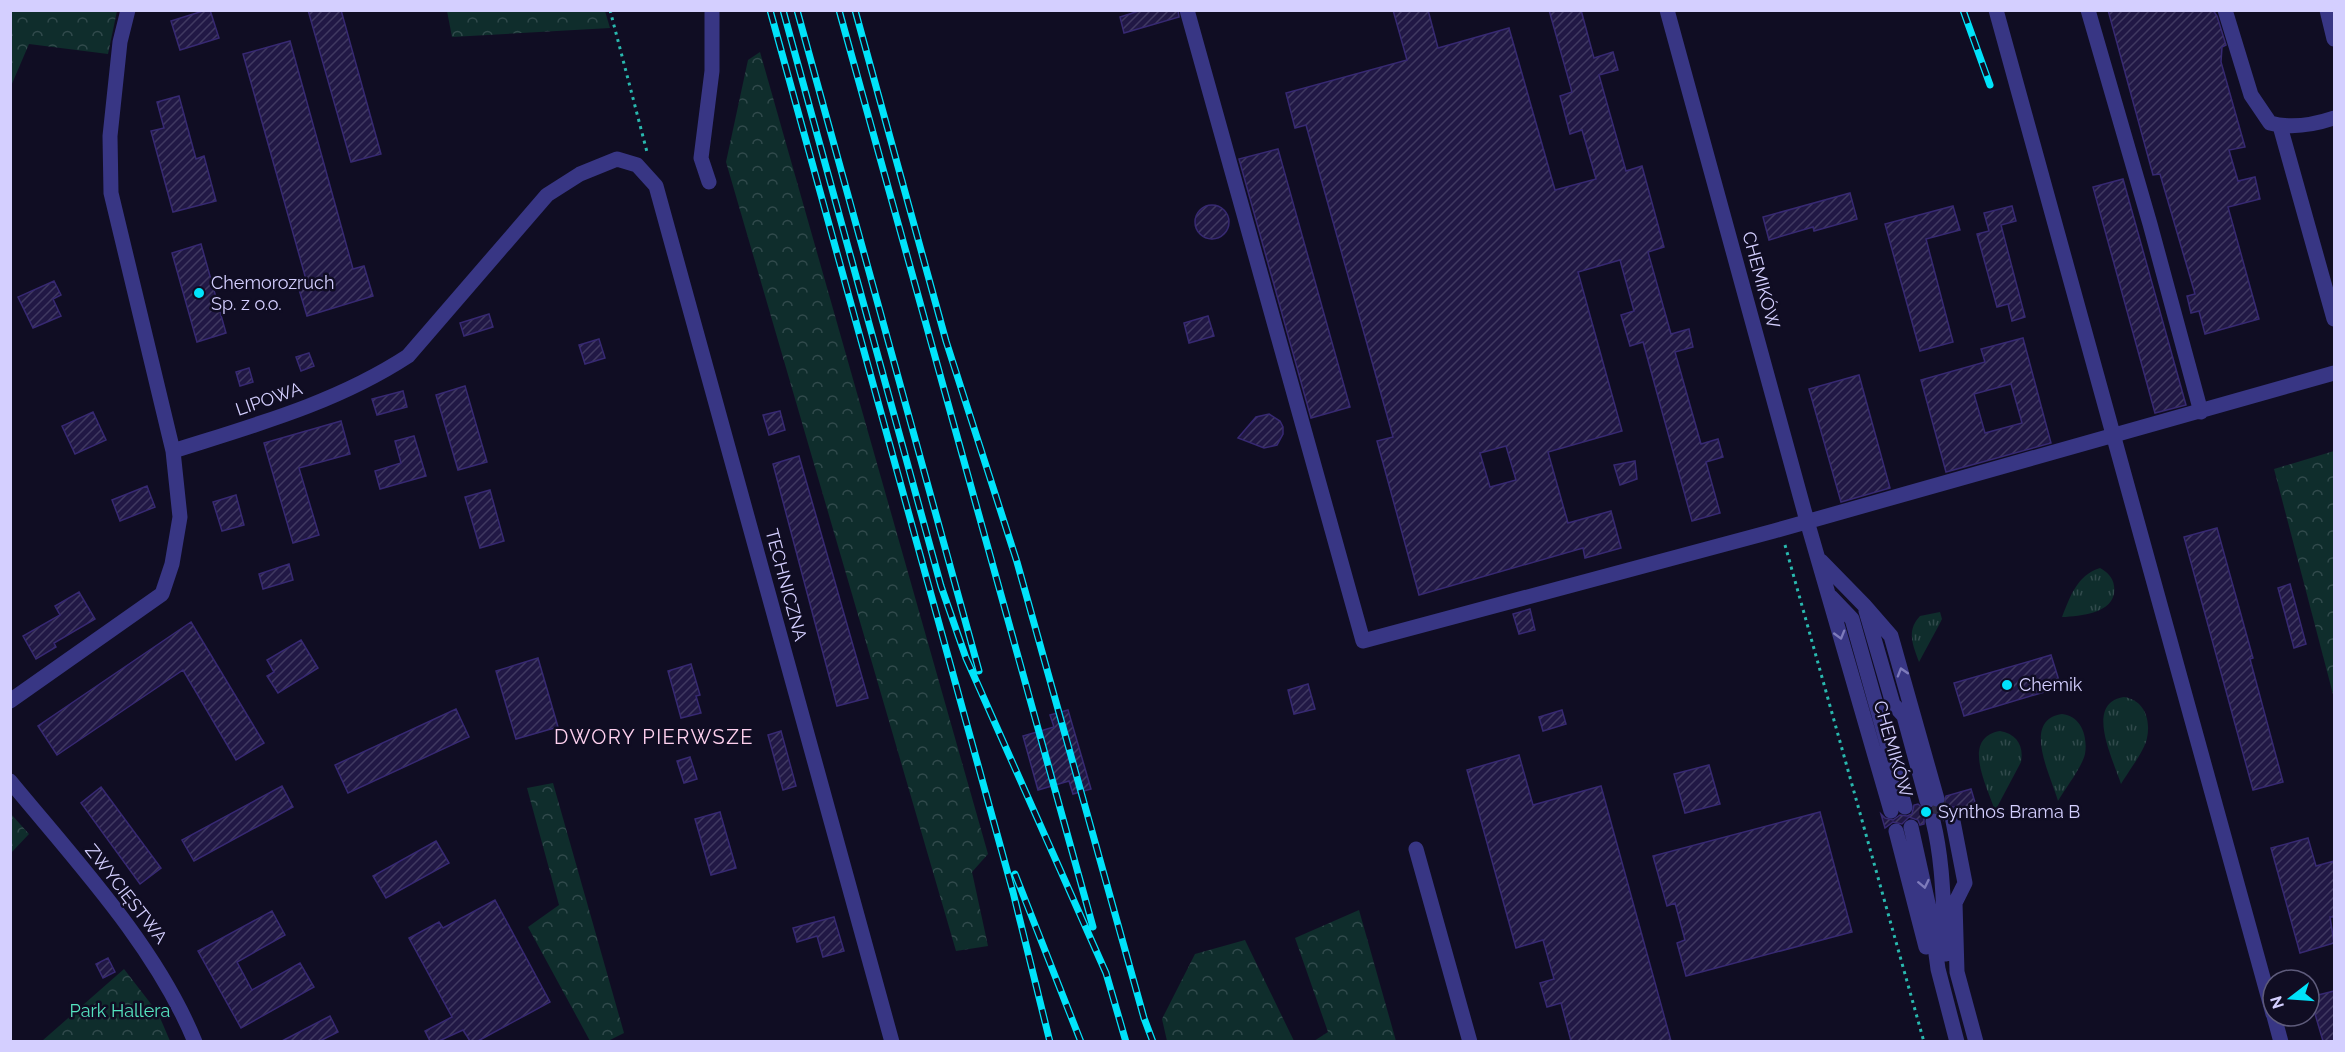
<svg xmlns="http://www.w3.org/2000/svg" width="2345" height="1052" viewBox="0 0 2345 1052" font-family="Raleway,sans-serif">
<style>
.grass{fill:url(#grass-tufts)}
.forest{fill:url(#forest-crowns)}
.building{fill:url(#building-hatch);stroke:#372972;stroke-width:1.5;fill-rule:evenodd}
.lines{fill:none;stroke-linecap:round;stroke-linejoin:round}
.minor-tunnel{stroke:#2d2a44;stroke-width:15;stroke-dasharray:15 8;stroke-linecap:butt}
.path{stroke:#29b9af;stroke-width:3;stroke-dasharray:3 4.5;stroke-linecap:butt}
.minor{stroke:#383684;stroke-width:15}
.rail-casing{stroke:#00e3fa;stroke-width:7}
.rail{stroke:#100d23;stroke-width:4.5;stroke-dasharray:14;stroke-linecap:butt}
.oneway{stroke:#7e7bbb}
.poi-dot{fill:#00e3fa;stroke:#100d23;stroke-width:2}
.labels{text-anchor:middle;stroke-width:5;stroke-linejoin:round;paint-order:stroke}
.street-label{font-size:18px;fill:#d4cfff;stroke:#100d23}
.poi-label{font-size:18px;fill:#d4cfff;stroke:#100d23;text-anchor:start}
.park-label{font-size:18px;fill:#55e4c0;stroke:#100d23}
.neighbourhood-label{font-size:20px;letter-spacing:1.5px;fill:#ffd1ef;stroke:#100d23}
</style>
<defs>
<pattern id="grass-tufts" width="24" height="20" patternUnits="userSpaceOnUse" patternTransform="scale(1.5)"><rect width="24" height="20" fill="#0f2d2c"/><path d="M3 7l-1-3M5 7V3M7 7l1-3M15 17l-1-3M17 17v-4M19 17l1-3" fill="none" stroke="#314a4c"/></pattern>
<pattern id="forest-crowns" width="20" height="18" patternUnits="userSpaceOnUse" patternTransform="scale(1.5)"><rect width="20" height="18" fill="#0f2d2c"/><path d="M2 6a3 3 0 1 1 6 0M12 15a3 3 0 1 1 6 0" fill="none" stroke="#314a4c"/></pattern>
<pattern id="building-hatch" width="6" height="6" patternUnits="userSpaceOnUse" patternTransform="scale(1.5)"><rect width="6" height="6" fill="#211845"/><path d="M-1 1l2-2M0 6l6-6M5 7l2-2" fill="none" stroke="#403961"/></pattern>
</defs>
<rect width="100%" height="100%" fill="#100d23"/>
<!-- grass -->
<path class="grass" d="M2100 568C2107 572 2113 577 2114 586 2118 613 2081 616 2062 617 2070 597 2077 575 2100 568Z
M1940 612 1942 619 1939 625 1919 662C1913 645 1906 631 1920 616Z
M2124 697C2144 700 2151 719 2147 738 2145 750 2128 772 2121 784 2113 759 2084 703 2124 697Z
M2062 714C2081 716 2088 736 2085 754 2082 767 2065 789 2058 801 2051 776 2021 720 2062 714Z
M2000 731C2017 734 2024 746 2021 762L1995 811C1988 788 1960 738 2000 731Z"/>
<!-- forest -->
<path class="forest" d="M11 10 117 11 108 54 29 44 11 86Z
M447 11H605L610 28 452 37Z
M760 52 988 854 972 872 988 946 956 951 726 162 748 60Z
M2334 451V698L2274 469Z
M553 783 624 1033 608 1041H590L528 927 559 905 527 788Z
M11 814 29 834 11 853Z
M1359 910 1396 1041H1314L1328 1032 1295 938Z
M1245 940 1294 1041H1167L1162 1019 1195 954Z
M124 969 158 1013 170 1041H42Z"/>
<!-- building -->
<path class="building" d="M206 10H210L219 38 180 50 171 21Z
M308 10H341L381 154 351 162Z
M1142 10H1178L1179 17 1124 33 1120 17Z
M1393 10H1428L1438 48 1509 28 1555 190 1596 179 1582 130 1570 134 1560 96 1572 92 1549 10H1581L1594 58 1613 52 1618 70 1599 75 1626 171 1642 166 1664 247 1648 252 1671 334 1689 329 1693 347 1675 352 1701 444 1718 439 1723 457 1706 462 1720 513 1692 521 1643 342 1630 346 1621 315 1634 311 1620 260 1578 272 1622 431 1548 452 1568 523 1611 511 1621 548 1585 558 1583 548 1419 595 1377 441 1393 437 1306 125 1295 128 1286 93 1407 60ZM1506 446 1516 480 1490 487 1480 453Z
M2108 10H2213L2217 16 2226 45 2222 47 2221 62 2245 147 2229 150 2238 181 2255 177 2260 199 2228 207 2259 319 2205 334 2199 311 2191 313 2187 296 2195 294 2160 174 2153 175Z
M290 41 353 269 364 266 373 296 307 316 298 286 307 283 243 54Z
M179 96 196 159 204 156 216 201 173 212 151 131 164 128 157 102Z
M1278 149 1350 407 1311 418 1239 159Z
M2123 179 2186 405 2155 413 2093 187Z
M1850 193 1857 219 1814 231 1813 227 1769 240 1763 217Z
M1195 222a17 17 0 1 1 34 0a17 17 0 1 1-34 0Z
M1953 206 1960 230 1926 239 1953 342 1920 351 1885 224Z
M2012 206 2016 221 2001 225 2025 317 2012 321 2008 304 1997 307 1977 234 1989 231 1984 213Z
M201 244 226 333 197 342 172 253Z
M54 281 61 295 53 299 61 316 33 328 18 297Z
M489 314 493 327 464 336 460 323Z
M1208 316 1214 336 1189 343 1184 323Z
M2023 338 2051 443 1946 472 1921 380 1985 362 1981 349ZM2011 384 2022 423 1985 433 1974 394Z
M599 339 605 358 585 364 579 345Z
M309 353 314 366 301 371 296 357Z
M249 368 253 382 240 386 236 372Z
M1859 375 1890 488 1841 502 1809 389Z
M465 386 487 462 458 470 436 395Z
M403 391 407 407 377 415 372 399Z
M780 411 785 430 769 435 763 415Z
M93 412 106 440 75 454 62 426Z
M1269 414 1280 421 1283 427V434L1277 445 1264 448 1238 438 1256 417Z
M341 421 350 454 299 468 319 535 293 543 264 443Z
M414 436 426 476 380 489 375 471 401 463 395 441Z
M799 456 868 698 837 706 773 464Z
M1635 461 1637 479 1620 485 1614 465Z
M147 486 155 507 120 521 112 500Z
M490 490 504 541 480 548 465 497Z
M236 495 244 525 222 531 213 502Z
M2217 528 2253 658 2250 659 2283 782 2253 790 2184 537Z
M289 564 293 580 263 589 259 574Z
M2290 584 2306 644 2294 648 2278 588Z
M79 592 95 619 54 643 56 647 36 659 23 636 60 615 55 606Z
M1530 609 1535 630 1519 634 1513 614Z
M191 622 264 743 236 760 183 670 57 755 38 726Z
M301 640 318 668 278 693 267 676 274 672 267 660Z
M2051 655 2061 687 1964 716 1954 683Z
M538 658 558 727 516 739 496 671Z
M691 664 700 695 696 696 701 713 681 718 668 671Z
M1308 684 1315 709 1294 714 1288 690Z
M456 709 469 737 348 793 335 765Z
M1068 710 1091 789 1073 794 1069 781 1038 790 1023 736 1054 727 1050 715Z
M1562 710 1566 724 1543 731 1539 717Z
M781 731 796 786 783 790 768 735Z
M1519 755 1533 805 1601 786 1671 1041H1571L1561 1003 1547 1007 1540 983 1554 979 1543 940 1516 948 1467 770Z
M690 757 697 779 684 783 677 761Z
M1709 765 1720 804 1685 813 1674 774Z
M282 786 293 807 194 861 182 840Z
M101 787 161 868 140 884 81 803Z
M1971 789 1977 809 1961 814 1956 807H1950L1943 812V819L1940 814 1932 811 1924 818V824L1920 825 1918 820 1909 817 1902 824 1893 822 1885 828 1881 814 1885 818 1893 820 1900 815 1907 816 1912 814 1914 805 1918 804 1925 810 1939 808 1944 805 1946 796Z
M720 812 736 868 711 875 695 819Z
M1820 812 1852 932 1686 976 1677 943 1685 940 1675 903 1667 906 1653 856Z
M2308 838 2316 866 2334 861V917H2330L2334 943 2300 953 2271 848Z
M436 841 449 863 386 898 373 876Z
M495 900 550 1002 478 1041H470L463 1030 439 1041H430L425 1031 452 1017 409 938 439 922 443 928Z
M272 911 285 935 237 962 252 990 300 963 314 987 241 1028 198 951Z
M834 917 844 951 823 957 817 936 797 942 793 928Z
M108 958 115 972 103 978 96 964Z
M2334 991V1041H2323L2310 997Z
M330 1016 338 1032 320 1041H282Z"/>
<g class="lines">
<!-- minor-tunnel -->
<path class="minor-tunnel" d="M1937 799 1943 819"/>
<!-- path -->
<path class="path" d="M610 10 647 152
M1785 545 1924 1042"/>
<!-- minor -->
<path class="minor" d="M128 10 120 42 110 136 111 193 173 451
M1187 10 1363 641 1774 531 2334 373
M1667 10 1807 521 1891 811
M1996 10 2273 1014
M2088 10 2150 224 2201 412
M2225 10 2251 95 2270 123C2292 129 2313 125 2334 118
M2327 10 2334 39
M2280 126 2334 319
M709 182 701 158 712 71V10
M1821 561 1864 605 1891 636 1937 799
M1831 597 1852 619 1905 807
M1866 611 1893 704 1904 716 1927 801
M10 701 162 594 172 564 180 517 173 451C255 425 336 403 408 356L547 195 580 174 617 159 637 165 656 186 892 1042
M10 781C75 860 156 946 195 1042
M1952 816 1965 883 1955 903 1957 972 1976 1042
M1933 821C1944 865 1943 910 1946 954
M1911 827 1931 917 1938 969 1957 1042
M1896 831 1926 947
M1416 849 1470 1042
M2274 1016 2281 1042"/>
<!-- rail casing -->
<g class="rail-casing">
<path id="rail" d="M770 10 1013 892 1050 1042
M783 10 941 586 966 658 1106 973 1126 1042
M797 10 979 671
M839 10 1093 927
M855 10 946 341 1017 562 1144 1018 1153 1042
M1963 10 1990 85
M1015 874 1081 1042"/>
</g>
<!-- rail -->
<use href="#rail" class="rail"/>
</g>
<!-- one-way arrows -->
<defs><path id="oneway-chevron" d="M-2-3.5L2.5 0L-2 3.5" fill="none" stroke-width="1.6" stroke-linecap="round" stroke-linejoin="round" transform="scale(1.5)"/></defs>
<g class="oneway">
<use href="#oneway-chevron" transform="translate(1840 635) rotate(74)"/>
<use href="#oneway-chevron" transform="translate(1902 672) rotate(-107)"/>
<use href="#oneway-chevron" transform="translate(1924 884) rotate(78)"/>
</g>
<!-- markers -->
<g class="poi-dot">
<circle cx="199" cy="293" r="6"/>
<circle cx="2007" cy="685" r="6"/>
<circle cx="1926" cy="812" r="6"/>
</g>
<g class="labels">
<!-- street labels -->
<g class="street-label">
<text transform="translate(1761 280) rotate(75)" y="6">CHEMIKÓW</text>
<text transform="translate(269 399) rotate(-19)" y="6">LIPOWA</text>
<text transform="translate(786 585) rotate(75)" y="6">TECHNICZNA</text>
<text transform="translate(1893 749) rotate(74)" y="6">CHEMIKÓW</text>
<text transform="translate(126 894) rotate(52)" y="6">ZWYCIĘSTWA</text>
</g>
<!-- poi labels -->
<g class="poi-label">
<text x="211" y="289">Chemorozruch<tspan x="211" dy="21">Sp. z o.o.</tspan></text>
<text x="2019" y="691">Chemik</text>
<text x="1938" y="818">Synthos Brama B</text>
</g>
<!-- park labels -->
<g class="park-label">
<text x="120" y="1017">Park Hallera</text>
</g>
<!-- neighbourhood labels -->
<g class="neighbourhood-label">
<text x="654" y="744">DWORY PIERWSZE</text>
</g>
</g>
<!-- border -->
<rect width="2345" height="1052" fill="none" stroke="#d4cfff" stroke-width="24"/>
<!-- north arrow -->
<g transform="translate(2291 998) rotate(253)"><circle r="28" fill="#100d23" stroke="#5e5b7b" stroke-width="1.5"/>
<path d="M0-4.5L10 22L0 15L-10 22Z" fill="#00e3fa"/>
<text y="-9" font-size="16" font-weight="bold" text-anchor="middle" fill="#d4cfff">N</text>
</g>
</svg>
